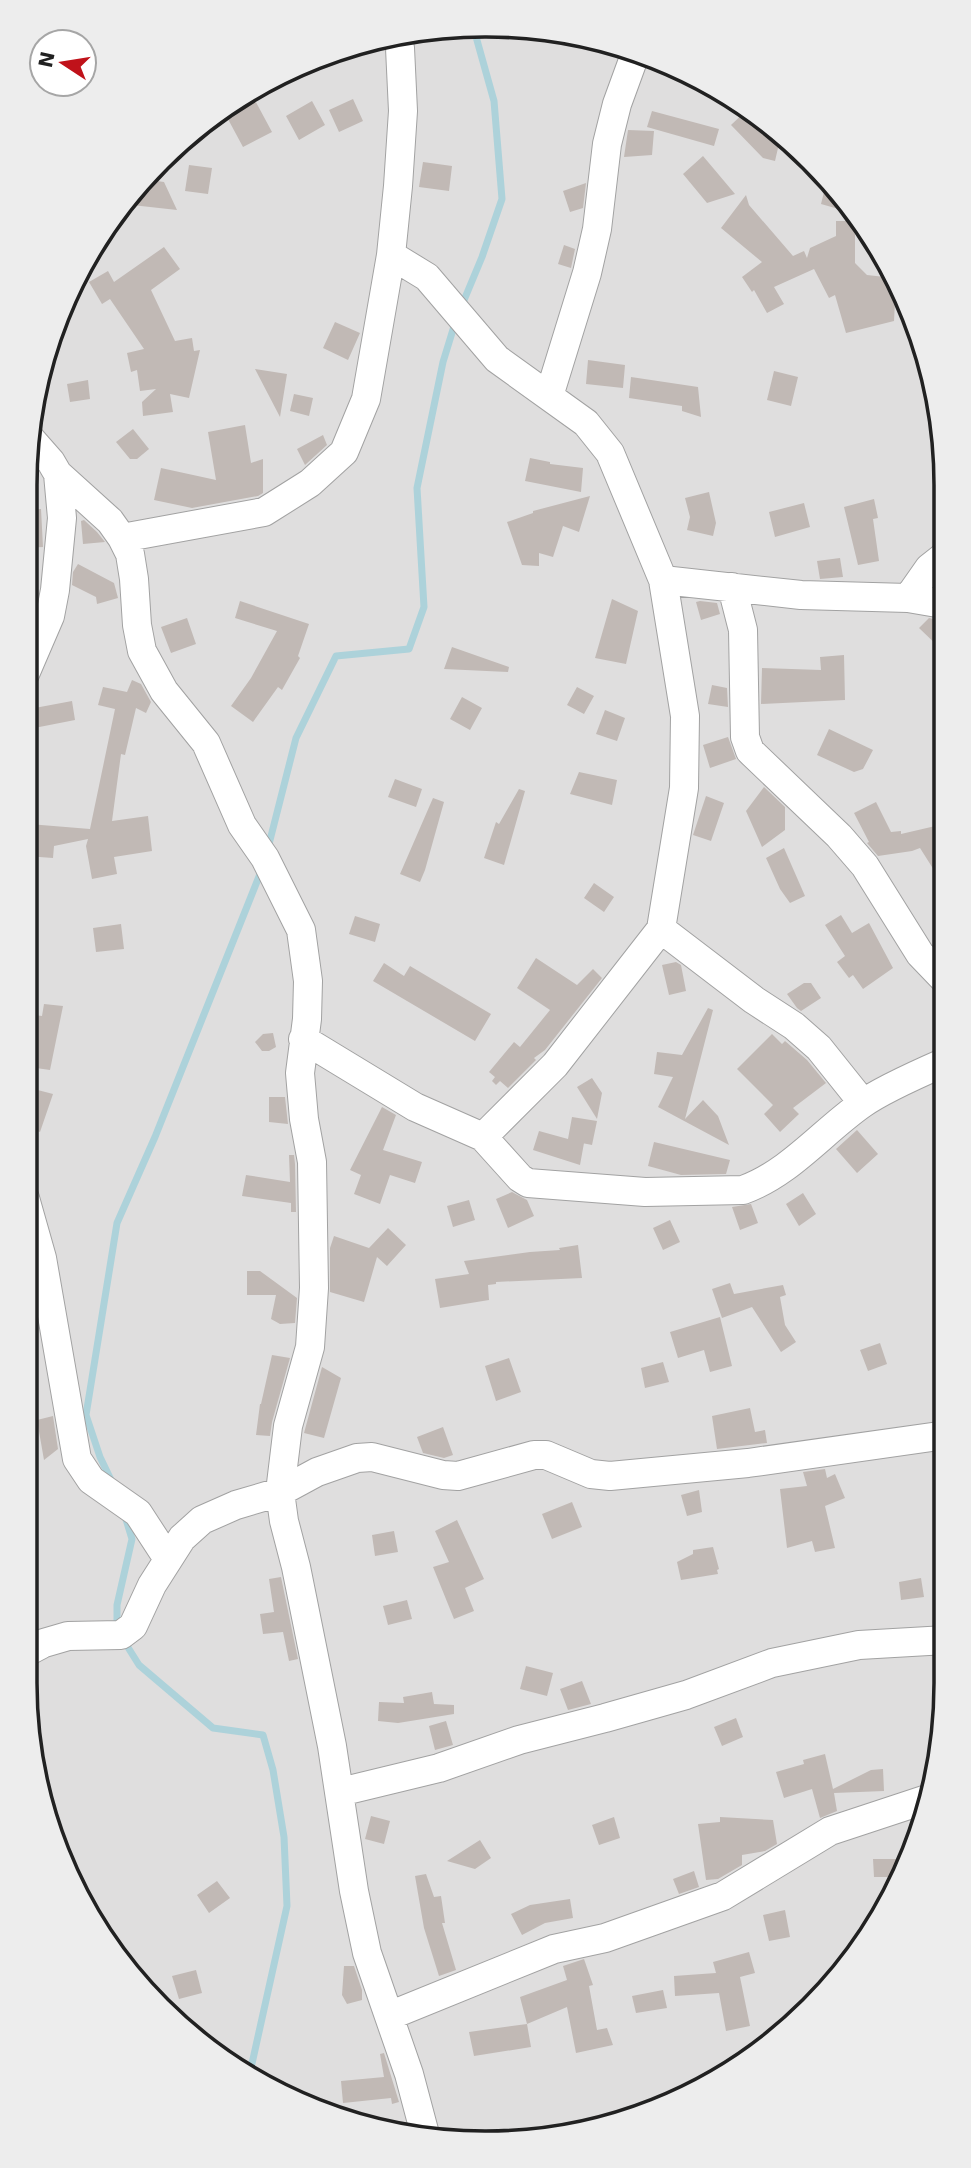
<svg xmlns="http://www.w3.org/2000/svg" width="971" height="2168" viewBox="0 0 971 2168" font-family="'DejaVu Sans',sans-serif">
<style>
.residential{fill:#dfdede}
.lines{fill:none;stroke-linecap:round;stroke-linejoin:round}
.stream{stroke:#add2da;stroke-width:7}
.building{fill:#c1b9b5}
.street-casing{stroke:#a2a2a2;stroke-width:30}
.street{stroke:#fff;stroke-width:28}
.rim{fill:none;stroke:#212121;stroke-width:3.5}
</style>
<rect width="100%" height="100%" fill="#f0ede8"/>
<!-- residential -->
<path class="residential" d="M485 25 575 33 662 59 766 120 851 205 911 309 942 425 946 1683 938 1773 912 1859 832 1987 716 2082 575 2135 485 2143 396 2135 255 2082 139 1986 86 1913 49 1831 25 1682V485L33 396 59 309 102 230 159 160 229 102 309 60 395 33Z"/>
<g class="lines">
<!-- stream -->
<path class="stream" d="M462 305 482 257 502 199 494 101 473 26
M268 848 296 738 336 656 409 649 424 607 417 488 443 362 455 323
M112 1482 100 1457 86 1415 117 1223 155 1137 262 869
M117 1628V1605L132 1539 125 1516
M124 1641 139 1665 213 1728 263 1735 273 1770 284 1837 287 1906 249 2077"/>
</g>
<!-- building -->
<path class="building" d="M250 91 272 132 243 147 222 108Z
M353 99 363 121 339 132 329 110Z
M312 101 325 125 299 140 286 116Z
M748 109 766 120 781 135 775 161 763 158 731 125Z
M652 111 719 129 714 146 647 127Z
M628 130 654 131 652 155 624 157Z
M703 156 735 194 707 203 683 174Z
M423 162 452 166 449 191 419 187Z
M189 165 212 168 208 194 185 191Z
M143 179 164 182 177 210 123 204Z
M827 180 851 205 856 214 821 204Z
M586 183 583 208 570 212 563 191Z
M746 195 749 205 793 256 804 251 807 258 810 248 836 236V221H855V263L867 275 894 278 896 283 894 321 846 333 835 295 829 298 814 269 774 287 784 304 767 313 754 290 752 292 742 277 762 262 721 228Z
M564 245 575 249 571 268 558 264Z
M164 247 180 269 151 290 175 341 192 338 194 351 200 350 189 398 170 394 173 412 143 416 142 402 156 389 140 391 137 370 131 372 127 353 144 349 110 299 102 304 89 282 108 271 114 282Z
M335 322 360 333 348 360 323 348Z
M588 360 625 365 623 388 586 384Z
M255 369 287 374 280 417Z
M774 371 798 377 791 406 767 400Z
M631 377 698 387 701 417 682 411V406L629 398Z
M88 380 90 399 70 402 67 384Z
M294 394 313 398 309 416 290 411Z
M245 425 251 463 263 459V493L258 496 192 508 154 500 161 468 216 480 208 432Z
M133 429 149 449 137 459H130L116 442Z
M323 435 327 445 305 465 297 449Z
M530 458 550 462V464L583 468 581 492 525 481Z
M709 492 716 523 713 536 687 530 690 517 685 498Z
M590 496 579 532 563 526 553 557 539 553V566L522 565 507 522 533 513V511Z
M874 499 878 518 873 519 879 561 858 565 844 507Z
M804 503 810 527 775 537 769 512Z
M41 509 43 547 24 548V510Z
M84 520 97 532 105 542 83 544 81 521Z
M840 558 843 577 820 579 817 561Z
M78 564 114 583 118 598 97 604 96 597 72 585 73 572Z
M612 599 638 611 626 664 595 658Z
M240 601 309 624 298 656 300 658 282 690 278 687 253 722 231 706 251 678 277 631 235 618Z
M700 601 717 603 720 614 701 620 696 602Z
M187 618 196 644 171 653 161 627Z
M929 618 938 620 943 625V651L919 628Z
M452 647 509 667 508 672 444 669Z
M844 655 845 700 761 704 762 668 821 670 820 657Z
M132 680 141 684 151 702 146 713 136 708 125 755 121 754 112 821 148 816 152 851 114 857 117 874 92 879 86 846 88 839 54 846 53 858 26 856 29 824 90 829 115 709 98 705 103 687 127 692Z
M712 685 727 688 728 707 708 704Z
M577 687 594 696 584 714 567 705Z
M462 697 482 708 470 730 450 719Z
M72 701 75 720 24 730V710Z
M605 710 625 718 617 741 596 734Z
M829 729 873 750 863 769 854 772 817 755Z
M728 737 736 759 710 768 703 745Z
M579 772 617 780 612 805 570 794Z
M395 779 422 789 416 807 388 797Z
M764 787 785 807V830L762 847 746 811Z
M519 789 525 791 504 865 484 858 496 822 499 824Z
M706 796 724 803 711 841 693 835Z
M433 798 444 802 425 870 420 882 400 874Z
M876 802 891 832 901 831V834L944 824V886L920 848 912 851 878 856 867 843 869 842 854 813Z
M784 848 805 896 790 903 780 889 766 858Z
M594 883 614 897 604 912 584 898Z
M841 915 852 933 869 923 893 968 863 989 853 975 849 978 837 962 845 956 825 925Z
M355 916 380 924 375 942 349 934Z
M121 924 124 949 96 952 93 928Z
M536 958 577 985 593 969 602 978 545 1050 534 1058 536 1060 508 1088 500 1081 496 1085 492 1081 495 1077 489 1072 514 1042 520 1047 550 1010 517 988Z
M676 962 681 965 686 991 669 995 662 965Z
M384 963 404 976 410 966 491 1014 475 1041 373 981Z
M804 983H811L821 998 801 1011 797 1008 787 994Z
M44 1004 63 1006 50 1070 36 1068 38 1052 24 1079 26 1014 42 1016Z
M708 1008 713 1010 685 1119 703 1100 718 1116 729 1145 658 1107 673 1077 654 1074 657 1052 682 1055Z
M273 1033 276 1047 269 1051H262L255 1042 263 1034Z
M772 1034 782 1044 785 1041 807 1060 826 1083 793 1108 799 1114 780 1132 764 1114 773 1105 737 1069Z
M592 1078 602 1093 597 1119 577 1087Z
M30 1088 53 1094 40 1132 24 1126V1106Z
M269 1097H285L288 1124 269 1122Z
M382 1107 396 1115 383 1150 422 1162 415 1183 390 1175 380 1204 354 1194 361 1175 350 1170Z
M572 1117 597 1121 592 1145 582 1143H584L580 1165 533 1150 539 1131 568 1139Z
M857 1130 878 1154 857 1173 836 1149Z
M654 1142 730 1160 726 1174 681 1175 648 1166Z
M289 1155H294L295 1164 296 1212H291V1203L242 1196 246 1175 290 1182Z
M512 1192 527 1200 534 1216 508 1228 496 1199Z
M803 1193 816 1214 799 1226 786 1204Z
M469 1200 475 1220 453 1227 447 1206Z
M751 1204 758 1223 740 1230 732 1207Z
M670 1220 680 1242 663 1250 653 1228Z
M388 1228 406 1245 387 1266 377 1257 364 1302 330 1292V1248L334 1236 369 1248Z
M578 1245 582 1278 496 1282V1284L488 1285 489 1300 440 1308 435 1279 469 1274 464 1261 530 1252 560 1250 559 1248Z
M247 1271H260L297 1298 295 1323 280 1324 271 1319 276 1295H247Z
M730 1283 734 1294 783 1285 786 1295 780 1297 785 1325 796 1342 781 1352 752 1307 722 1318 712 1289Z
M720 1317 732 1366 710 1372 704 1350 678 1358 670 1332Z
M880 1343 887 1364 868 1371 860 1350Z
M272 1355 290 1358 272 1422 270 1436 256 1435 260 1404H261Z
M509 1358 521 1392 496 1401 485 1366Z
M663 1362 669 1382 645 1388 641 1368Z
M322 1367 341 1378 324 1438 304 1433Z
M750 1408 755 1432 765 1430 767 1443 717 1449 712 1416Z
M53 1416 58 1449 44 1460 37 1420Z
M443 1427 453 1455 444 1458 423 1453 417 1437Z
M825 1469 827 1478 835 1474 845 1498 825 1506 835 1548 815 1552 812 1541 787 1548 780 1489 807 1486 803 1472Z
M699 1490 702 1512 687 1516 681 1495Z
M572 1502 582 1527 552 1539 542 1514Z
M457 1520 484 1579 465 1588 474 1611 454 1619 433 1567 449 1562 435 1531Z
M394 1531 398 1552 375 1556 372 1535Z
M713 1547 719 1569 717 1570 718 1574 681 1580 677 1562 693 1554V1550Z
M281 1577 298 1659 289 1661 283 1632 263 1634 260 1614 274 1612 269 1579Z
M921 1578 924 1597 901 1600 899 1582Z
M407 1600 412 1619 388 1625 383 1606Z
M526 1666 553 1673 547 1696 520 1689Z
M582 1681 591 1704 568 1710 560 1689Z
M432 1692 434 1704 454 1705V1714L398 1723 378 1721 379 1702 404 1703 403 1697Z
M736 1718 743 1737 722 1746 714 1727Z
M446 1721 453 1745 435 1750 429 1726Z
M825 1754 833 1789 871 1770 883 1769 884 1791 834 1793 837 1811 820 1818 812 1789 784 1798 776 1772 804 1764 803 1760Z
M371 1816 390 1821 384 1844 365 1839Z
M614 1817 620 1838 599 1845 592 1825Z
M720 1817 773 1820 777 1844 765 1851 742 1855V1865L718 1879 706 1880 698 1824 720 1822Z
M480 1840 491 1858 475 1869 447 1861Z
M873 1859H896L897 1877H874Z
M694 1871 699 1887 679 1894 673 1879Z
M426 1874 434 1897 441 1896 445 1923H442L456 1970 439 1976 424 1928 415 1876Z
M217 1881 230 1898 209 1913 197 1895Z
M570 1899 573 1918 545 1923 522 1935 511 1914 530 1905Z
M785 1910 790 1937 769 1941 763 1915Z
M749 1952 755 1973 740 1977 750 2026 726 2031 719 1993 675 1996 674 1976 716 1973 713 1962Z
M584 1959 593 1985 589 1986 597 2030 607 2028 613 2045 576 2053 567 2007 527 2024 520 1997 567 1980 563 1966Z
M344 1966H354L362 1990V2000L347 2004 342 1995Z
M196 1970 202 1993 179 1999 172 1976Z
M663 1990 667 2008 636 2013 632 1996Z
M527 2024 531 2047 474 2056 469 2032Z
M384 2053 399 2102 392 2104 391 2098 343 2103 341 2081 384 2077 380 2054Z"/>
<g class="lines">
<!-- street casing -->
<g class="street-casing">
<path id="street" d="M391 255 427 277 497 359 586 423 610 453 663 580 801 595 908 598 943 604
M549 396 587 273 597 229 607 144 617 104 636 52
M29 437 51 462 58 474 110 521 122 538 130 554 134 579 137 625 142 651 164 691 206 743 242 825 265 858 301 930 308 981 307 1019 300 1073 304 1119 312 1162 314 1288 310 1347 288 1426 280 1492 284 1521 296 1567 332 1746 354 1891 367 1953 409 2074 426 2138
M122 538 264 512 310 483 344 452 366 399 391 255 398 186 403 111 400 48 396 33
M663 580 685 716 684 788 661 929 754 1000 794 1026 819 1048 863 1103
M732 587 743 630 745 737 750 751 839 836 865 866 920 954 944 979
M908 598 929 568 943 557
M25 674 50 616 55 590 62 518 58 474
M303 1039 415 1107 483 1137 555 1065 661 929
M483 1137 520 1178 528 1183 645 1192 743 1190C790 1173 822 1132 862 1104 883 1089 920 1073 945 1062
M25 1198 42 1258 77 1459 91 1480 138 1513 168 1559
M25 1653 44 1643 68 1636 121 1635 133 1626 152 1585 182 1538 202 1520 236 1505 280 1492 317 1472 357 1458 372 1457 443 1475 458 1476 534 1455H546L591 1474 610 1476 748 1463 946 1435
M340 1792 439 1768 519 1740 605 1718 686 1695 772 1663 859 1645 946 1640
M389 2016 554 1949 605 1938 723 1896 830 1831 930 1798"/>
</g>
<!-- street -->
<use href="#street" class="street"/>
</g>
<!-- crop -->
<path d="M0 0H971V2168H0ZM485 37H486A448 448 0 0 1 934 485V1683A448 448 0 0 1 486 2131H485A448 448 0 0 1 37 1683V485A448 448 0 0 1 485 37Z" fill="#ededed" fill-rule="evenodd"/>
<path class="rim" d="M485 37H486A448 448 0 0 1 934 485V1683A448 448 0 0 1 486 2131H485A448 448 0 0 1 37 1683V485A448 448 0 0 1 485 37Z"/>
<!-- north arrow -->
<g transform="translate(63 63) rotate(282)"><circle r="33" fill="#ffffff" stroke="#a6a6a6" stroke-width="2"/>
<path d="M0-5L12 26L0 18L-12 26Z" fill="#c0121a"/>
<text y="-10" font-size="19" font-weight="bold" text-anchor="middle" fill="#212121">N</text>
</g>
</svg>
